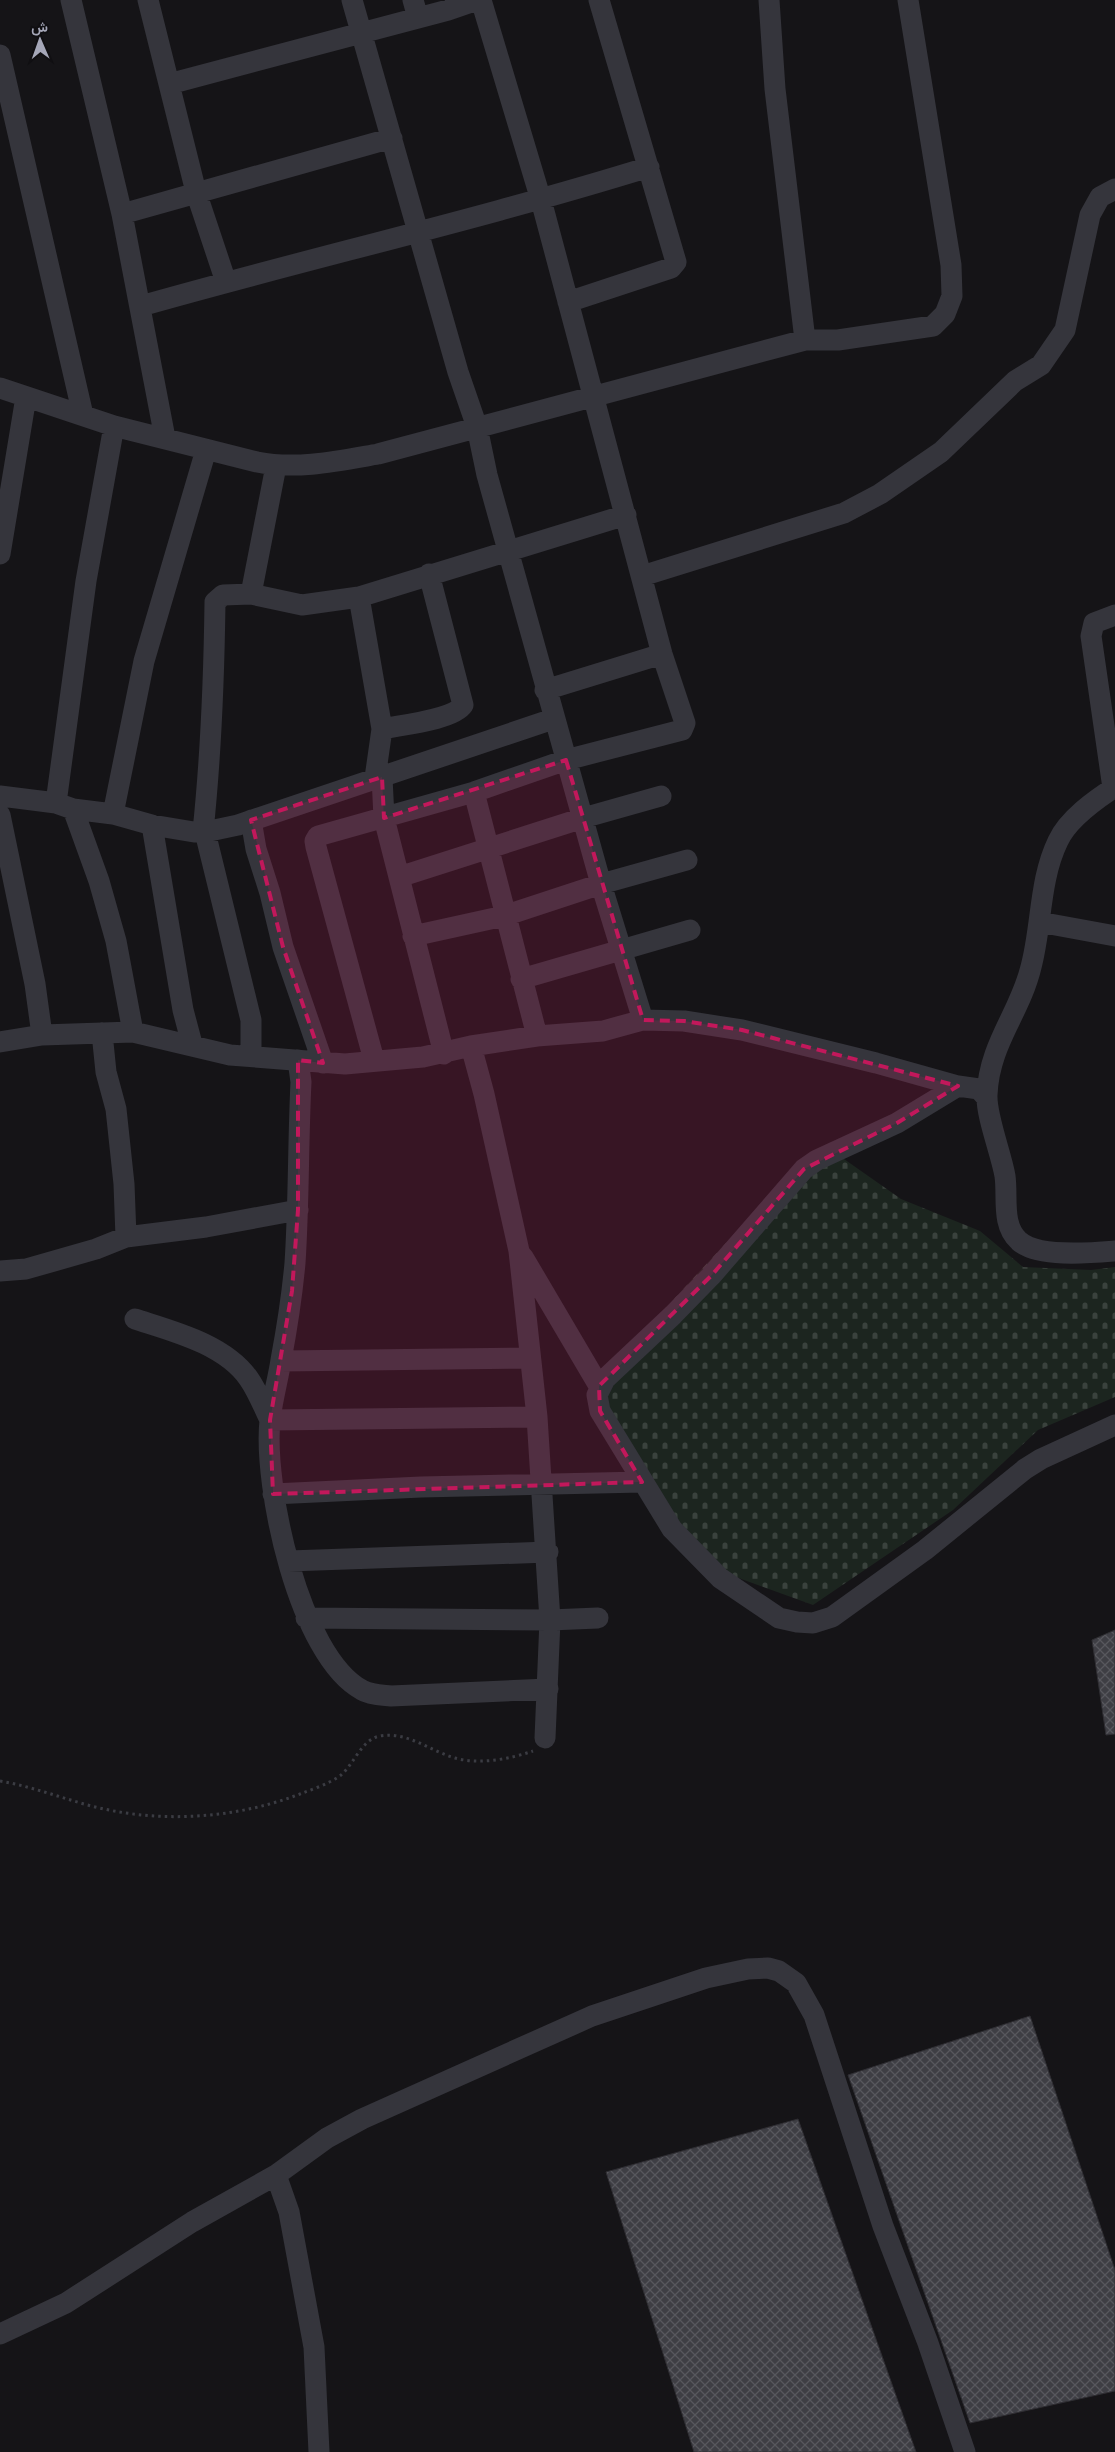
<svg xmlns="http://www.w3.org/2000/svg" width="1115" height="2452" viewBox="0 0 1115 2452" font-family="'Public Sans',Vazirmatn,sans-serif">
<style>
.cemetery{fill:url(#cemetery-stones)}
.building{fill:url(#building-cross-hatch);stroke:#2f2e33}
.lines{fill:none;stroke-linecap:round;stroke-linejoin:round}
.path{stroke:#3b3c43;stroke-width:3;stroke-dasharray:2.5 4;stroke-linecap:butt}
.minor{stroke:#35353c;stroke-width:21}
.marked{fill:#c2185b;fill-opacity:0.2;stroke:#c2185b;stroke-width:4;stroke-dasharray:10 6;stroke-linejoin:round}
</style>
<defs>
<pattern id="cemetery-stones" width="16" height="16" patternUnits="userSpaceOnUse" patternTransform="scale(1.25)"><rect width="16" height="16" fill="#1c251f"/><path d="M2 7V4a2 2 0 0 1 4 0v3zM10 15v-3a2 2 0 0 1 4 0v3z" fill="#3a423d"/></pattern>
<pattern id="building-cross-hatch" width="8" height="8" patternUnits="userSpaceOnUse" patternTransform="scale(1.25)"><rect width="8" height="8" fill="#3e3e44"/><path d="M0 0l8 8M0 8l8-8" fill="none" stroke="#57575d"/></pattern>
</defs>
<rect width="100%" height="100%" fill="#151417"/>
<!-- cemetery -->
<path class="cemetery" d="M834 1152 901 1199 980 1231 1023 1267 1091 1270 1115 1267V1397L1038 1430 953 1510 813 1605 733 1576 686 1540 601 1395 609 1369 801 1162Z"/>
<!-- building -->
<path class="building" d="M1115 1630V1734L1106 1735 1092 1640Z
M1030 2016 1115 2270V2391L970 2423 848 2075Z
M798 2119 916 2452H694L606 2172Z"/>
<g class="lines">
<!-- path -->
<path class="path" d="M0 1781C29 1786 56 1796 84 1804 154 1824 232 1820 300 1794 313 1789 329 1784 341 1775 354 1764 362 1739 380 1736 407 1731 430 1751 455 1758 479 1765 510 1759 533 1751"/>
<!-- minor -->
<path class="minor" d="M71 0 122 214 165 438
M148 0 196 192 226 282
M352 0 458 372 477 427 487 475 601 884 643 1020
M413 0 418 18
M769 0 775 89 805 340H838L933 326 945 314 952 296 951 265 908 0
M0 55 83 415
M169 84 448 10 477 0
M122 214 392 138
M568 302 671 268 676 262 599 0
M141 306C310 258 481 219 649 167
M0 388 114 426 257 462C297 470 338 461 378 454L805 340
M0 554 26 397
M642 576 844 513 880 494 941 452 1015 381 1041 365 1065 330 1090 215 1100 197 1115 189
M251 594 302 605 359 597
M545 690 662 654
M382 729C400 725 453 720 463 705L429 574
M382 777 384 818 444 1054
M375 778 382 729 359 597 626 515
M1115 787C1095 800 1068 819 1058 841 1039 880 1042 926 1031 967 1020 1013 989 1044 987 1095 986 1116 1001 1153 1005 1176 1008 1197 1001 1225 1019 1241 1037 1258 1091 1253 1115 1251
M1113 788 1091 636 1094 623 1115 615
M474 792 537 1036
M0 796 56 803 73 809 113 814 152 825 194 832H205L238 825 553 719
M56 803 86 581 114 426
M73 809 99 881 116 941 133 1032
M113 814 144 661 206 450
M0 815 35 984 42 1035
M251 820 256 849 270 893 283 947 323 1063
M152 825 183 1010 192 1044
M203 831C211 755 214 679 215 602L223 595 251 594 276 466
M205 832 251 1020V1055
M399 877 583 818 661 796
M1039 922 1115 936
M413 936 504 916 601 884 687 860
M521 979 690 930
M102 1033 106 1072 116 1109 124 1184 126 1237
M0 1042 42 1035 133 1032 230 1055 345 1064 423 1057 471 1046 537 1036 603 1031 643 1020 684 1021 742 1030 876 1063 958 1086 979 1089 986 1097
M471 1046 484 1094 519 1251 537 1417 550 1620 545 1738
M298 1060 301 1082C298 1142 299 1203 295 1263 292 1296 287 1328 281 1360 278 1380 272 1400 270 1420 263 1486 299 1656 362 1690 370 1695 382 1695 391 1696L548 1689
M374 1060 316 847 315 841 318 836 474 792 566 760 682 730 685 723 662 654 541 200 481 0
M958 1086 897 1123 817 1160 804 1169 711 1276 673 1315 605 1379 597 1395 600 1411 672 1529 720 1578 779 1618 797 1622 813 1623 832 1617 925 1550 1025 1469 1041 1459 1115 1425
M523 1257 599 1386
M0 1271 26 1269 96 1249 126 1237 206 1227 298 1210
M135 1319C172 1331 225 1344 249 1379 258 1392 263 1406 270 1420L537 1417
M281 1361 530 1358
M273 1494 421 1487 642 1482
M289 1561 548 1552
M306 1618 550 1620 598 1618
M276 2175 289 2212 314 2347 319 2452
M0 2334 66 2303 192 2222 276 2175 327 2138 362 2119 592 2016 706 1978 748 1969 768 1968 779 1971 796 1983 814 2015 883 2226 928 2343 965 2452"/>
</g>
<!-- marked area -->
<path class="marked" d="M566 760 643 1020 684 1021 742 1030 958 1086 897 1123 804 1169 711 1276 599 1386 600 1411 642 1482 273 1494 270 1420 292 1291 298 1210V1060L323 1063 283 947 251 820 382 777 384 818Z"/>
<!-- north arrow -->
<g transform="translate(40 40) rotate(358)" stroke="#100f12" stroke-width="4" paint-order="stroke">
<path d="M0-4L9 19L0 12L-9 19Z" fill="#a5a7b8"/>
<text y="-8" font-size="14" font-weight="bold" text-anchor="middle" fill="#a5a7b8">ش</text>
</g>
</svg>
